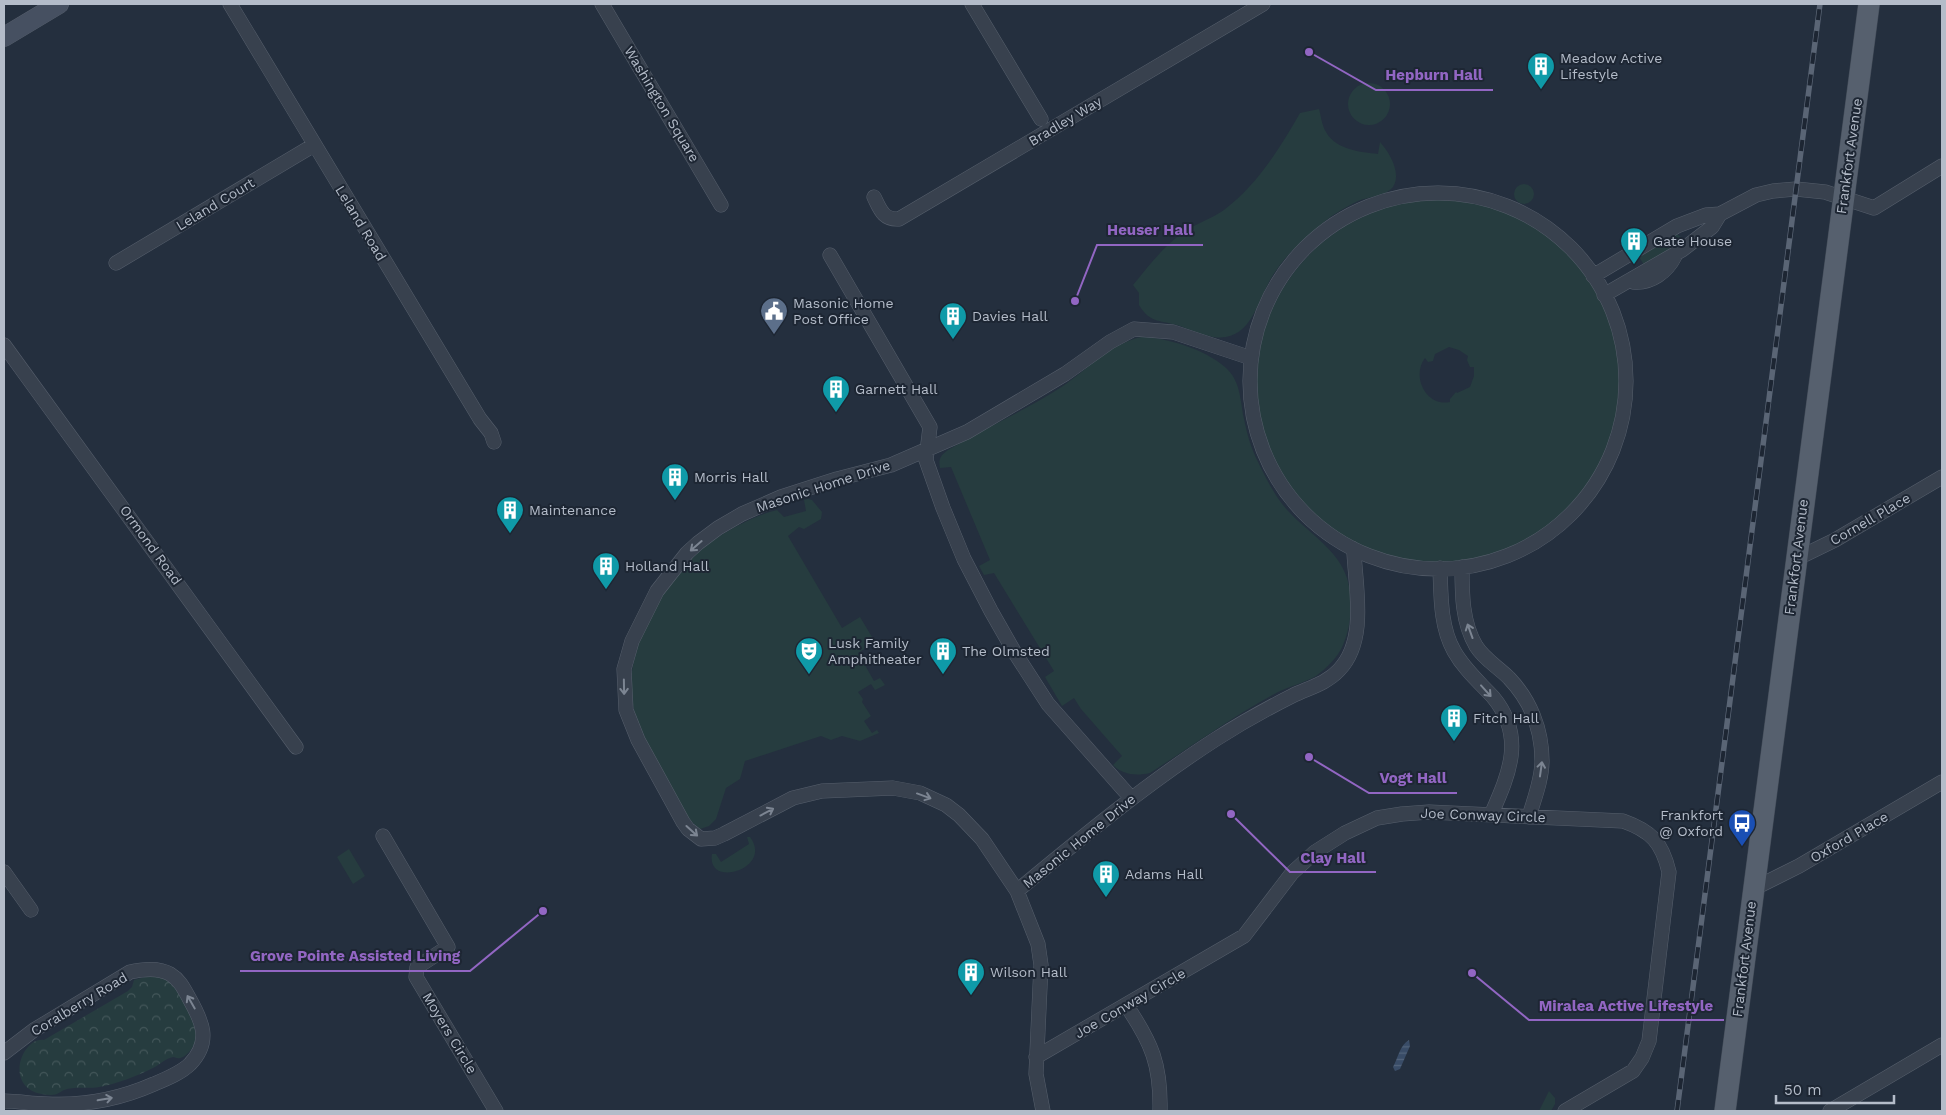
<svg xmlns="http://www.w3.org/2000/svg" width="1946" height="1115" viewBox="0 0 1946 1115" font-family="'Work Sans',sans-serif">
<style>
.green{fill:#263c3f;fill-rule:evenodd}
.park{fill:url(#park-crowns)}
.water{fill:url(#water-rules)}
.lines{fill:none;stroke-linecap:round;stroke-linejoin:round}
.minor-casing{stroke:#565f6c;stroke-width:15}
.secondary-casing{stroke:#565f6c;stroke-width:20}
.primary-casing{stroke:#414a57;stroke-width:22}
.minor{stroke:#38414e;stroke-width:14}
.secondary{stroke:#465061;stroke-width:19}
.primary{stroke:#56606e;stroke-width:21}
.rail-casing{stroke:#5a6575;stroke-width:5.5}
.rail{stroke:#1d2633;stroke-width:4;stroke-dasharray:11;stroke-linecap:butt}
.oneway{stroke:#7c8592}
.labels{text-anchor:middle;stroke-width:4;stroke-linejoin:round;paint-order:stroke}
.poi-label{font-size:14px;fill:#b4bcc9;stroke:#1d2633;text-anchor:start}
.street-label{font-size:14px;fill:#b4bcc9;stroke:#1d2633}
.leader{fill:none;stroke:#9266c3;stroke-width:2}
.callout-dot{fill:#9266c3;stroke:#1d2633;stroke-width:2}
.callout-label{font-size:15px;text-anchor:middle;font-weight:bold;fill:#9266c3;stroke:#1d2633;stroke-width:4;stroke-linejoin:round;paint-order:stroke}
</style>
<defs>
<pattern id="park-crowns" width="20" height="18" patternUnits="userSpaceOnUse" patternTransform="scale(1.25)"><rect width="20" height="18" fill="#263c3f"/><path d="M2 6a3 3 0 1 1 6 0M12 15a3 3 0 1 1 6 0" fill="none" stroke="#435659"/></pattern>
<pattern id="water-rules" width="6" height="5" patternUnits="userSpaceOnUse" patternTransform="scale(1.25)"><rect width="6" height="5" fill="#394c67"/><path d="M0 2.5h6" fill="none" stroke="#53647b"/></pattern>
</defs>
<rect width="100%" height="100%" fill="#242f3e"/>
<!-- green -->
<path class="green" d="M1348 104a21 21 0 1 1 42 0a21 21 0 1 1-42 0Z
M1319 109C1321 116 1322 126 1326 132 1336 150 1361 152 1378 154L1380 142C1389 152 1402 173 1393 187 1386 196 1368 197 1358 201 1346 207 1333 214 1323 223 1304 239 1286 254 1273 275 1257 300 1252 343 1213 337 1202 335 1191 330 1180 326 1162 320 1150 324 1139 305V293L1133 285C1148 267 1162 248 1181 234 1194 224 1211 219 1224 210 1258 184 1280 148 1300 113Z
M1514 194a10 10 0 1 1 20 0a10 10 0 1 1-20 0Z
M1435 199C1460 199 1485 203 1508 213 1601 251 1647 365 1603 457 1589 488 1566 516 1537 534 1508 553 1474 563 1439 563 1403 563 1366 552 1336 532 1190 430 1257 210 1435 199ZM1449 347 1459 350 1468 356 1467 360 1470 367H1474V376L1470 387 1457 393 1456 392 1450 399V402C1426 407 1411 376 1425 358L1428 362 1433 361 1435 354Z
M1677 234 1681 237 1682 242 1644 265 1638 255Z
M1141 337C1168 338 1204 349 1225 367 1241 381 1240 400 1244 419 1247 434 1251 448 1258 462 1267 480 1276 499 1290 513 1309 533 1338 550 1347 578 1353 599 1352 624 1343 645 1338 657 1327 668 1316 676 1304 683 1290 686 1278 692 1233 716 1192 746 1150 773 1136 776 1123 775 1113 765L1122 756 1081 709 1074 698 1062 706 1045 677 1054 671 994 573 984 575 979 566 990 560 951 467 940 468C938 459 941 455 948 450 986 428 1026 410 1063 386 1088 369 1110 344 1141 337Z
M808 499 812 500 822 512 821 519 804 529 799 527 788 536 842 628 860 617 875 642 858 653 874 681 880 678 885 685 875 690 871 684 858 692 863 699 862 702 871 716 864 721 872 733 877 730 879 733 860 741 842 736 831 740 821 736 745 761 740 779 726 788 716 819 709 826 700 829C682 815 670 790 659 770 646 744 632 718 631 688 630 650 656 597 681 568 701 544 747 517 777 510L784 517 806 511 804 500Z
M747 837H750C774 869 706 889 712 854H716L721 862 749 844Z
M349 849 365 876 353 884 337 857Z
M1549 1091 1555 1098V1104L1551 1111H1539Z"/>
<!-- park -->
<path class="park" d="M153 975C174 980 178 988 188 1006 195 1016 201 1033 194 1045 191 1050 186 1057 180 1058 177 1059 176 1057 173 1057 166 1058 159 1065 153 1068 137 1076 116 1084 99 1087 88 1089 74 1086 64 1090 59 1092 58 1095 51 1095 0 1094 21 1036 44 1040L128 991 132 987 134 980Z"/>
<!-- water -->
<path class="water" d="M1409 1040 1410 1046 1400 1069 1395 1071 1393 1067C1398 1058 1400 1045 1409 1040Z"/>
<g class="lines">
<!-- minor casing -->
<g class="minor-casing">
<path id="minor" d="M230 4 480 419 491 433 494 442
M602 4 721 205
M972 4 1041 119
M1250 381a188 188 0 1 1 376 0a188 188 0 1 1-376 0Z
M874 197C880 209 883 220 899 219L1263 4
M830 255 930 427 926 460 943 508 964 559 991 611 1015 653 1048 704 1131 798
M116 263 314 145
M1593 276 1677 226 1706 215 1720 214 1756 195 1773 191 1796 189 1825 192 1874 208 1942 166
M1633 282C1651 284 1667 272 1675 256
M1604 295 1682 250 1712 227 1720 214
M4 345 296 747
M1796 559 1835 540 1942 477
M1462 567C1462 594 1462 622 1476 646 1484 659 1498 667 1509 678 1530 700 1542 729 1542 761 1542 780 1534 799 1529 817
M1440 568C1441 595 1440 626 1454 651 1464 669 1479 682 1493 697 1526 737 1509 774 1491 815
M383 836 448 947 417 967 416 977 496 1111
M4 872 31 910
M1753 889 1799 866 1942 782
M1017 891C1081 838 1146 784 1216 739 1241 723 1266 709 1292 696 1308 688 1326 684 1339 670 1367 641 1356 590 1354 553L1352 548
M1126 1005C1152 1043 1161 1065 1160 1111
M4 1053 34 1030 130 972C143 969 158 967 170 974 180 980 184 989 189 998 202 1021 212 1041 190 1064 181 1073 166 1079 154 1084 120 1099 83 1106 46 1104 32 1104 18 1101 4 1101
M1036 1057 1244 936 1292 873 1315 852 1345 833 1377 818 1402 814 1429 812 1623 821C1651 831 1662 842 1669 872L1649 1041 1642 1058 1633 1071 1565 1111
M1043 1111 1036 1074 1041 965 1038 944 1017 891 982 839 959 815 946 805 920 793 893 788 822 791 793 798 724 834 715 838 701 839 688 829 683 822 638 740 626 710 624 669 632 641 657 591 687 553 698 543 718 528 742 514 781 497 837 479 891 465 967 432 1065 374 1110 342 1134 329 1173 332 1248 357
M1830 1111 1942 1045"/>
</g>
<!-- secondary casing -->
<g class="secondary-casing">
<path id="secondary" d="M4 37 59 4"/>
</g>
<!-- primary casing -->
<g class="primary-casing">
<path id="primary" d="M1725 1111 1869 4"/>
</g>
<!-- minor -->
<use href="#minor" class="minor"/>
<!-- secondary -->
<use href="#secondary" class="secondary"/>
<!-- primary -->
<use href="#primary" class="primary"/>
<!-- rail casing -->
<g class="rail-casing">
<path id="rail" d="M1677 1111 1820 4"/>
</g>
<!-- rail -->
<use href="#rail" class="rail"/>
</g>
<!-- one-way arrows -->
<defs><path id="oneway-shaft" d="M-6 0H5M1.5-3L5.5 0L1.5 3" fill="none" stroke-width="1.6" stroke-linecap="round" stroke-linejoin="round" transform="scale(1.25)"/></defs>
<g class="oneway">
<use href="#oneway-shaft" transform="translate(696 546) rotate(139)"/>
<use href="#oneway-shaft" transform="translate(1470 631) rotate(-110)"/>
<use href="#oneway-shaft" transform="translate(624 687) rotate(89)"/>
<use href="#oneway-shaft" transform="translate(1486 691) rotate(48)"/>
<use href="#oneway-shaft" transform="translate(1541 769) rotate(-82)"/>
<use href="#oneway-shaft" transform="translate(924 796) rotate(20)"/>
<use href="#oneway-shaft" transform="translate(767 812) rotate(-28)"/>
<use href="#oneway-shaft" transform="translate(692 831) rotate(42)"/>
<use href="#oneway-shaft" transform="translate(191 1002) rotate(-120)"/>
<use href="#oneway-shaft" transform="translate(105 1099) rotate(-10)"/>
</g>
<!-- icons -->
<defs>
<g id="building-pin" transform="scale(1.4375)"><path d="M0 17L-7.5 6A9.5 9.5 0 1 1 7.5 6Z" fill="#0f9aa8" stroke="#1d2633"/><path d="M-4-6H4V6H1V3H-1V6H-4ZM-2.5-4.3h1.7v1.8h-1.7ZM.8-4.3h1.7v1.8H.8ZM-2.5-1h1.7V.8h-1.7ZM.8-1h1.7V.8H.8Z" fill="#fff"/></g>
<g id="civic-pin" transform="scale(1.4375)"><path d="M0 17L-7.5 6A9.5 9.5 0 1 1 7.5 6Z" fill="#5c6f8a" stroke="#1d2633"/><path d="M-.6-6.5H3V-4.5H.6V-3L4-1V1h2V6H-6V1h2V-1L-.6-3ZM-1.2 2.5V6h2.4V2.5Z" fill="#fff"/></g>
<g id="theatre-pin" transform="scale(1.4375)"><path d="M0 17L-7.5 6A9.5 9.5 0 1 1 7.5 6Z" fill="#0f9aa8" stroke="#1d2633"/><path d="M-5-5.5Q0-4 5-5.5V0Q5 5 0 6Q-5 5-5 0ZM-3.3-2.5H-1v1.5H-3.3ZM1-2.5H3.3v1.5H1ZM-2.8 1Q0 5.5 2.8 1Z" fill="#fff"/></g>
<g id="bus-pin" transform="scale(1.4375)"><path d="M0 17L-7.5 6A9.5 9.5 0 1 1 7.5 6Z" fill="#1a4fb4" stroke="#1d2633"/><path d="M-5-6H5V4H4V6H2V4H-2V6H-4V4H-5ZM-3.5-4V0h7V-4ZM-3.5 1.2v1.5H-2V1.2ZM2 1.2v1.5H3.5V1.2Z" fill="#fff"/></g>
</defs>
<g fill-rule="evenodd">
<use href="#building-pin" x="1541" y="66"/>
<use href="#building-pin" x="1634" y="241"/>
<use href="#civic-pin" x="774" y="311"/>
<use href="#building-pin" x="953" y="316"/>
<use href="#building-pin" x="836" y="389"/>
<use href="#building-pin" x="675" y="477"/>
<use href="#building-pin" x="510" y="510"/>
<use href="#building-pin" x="606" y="566"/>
<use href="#theatre-pin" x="809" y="651"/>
<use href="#building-pin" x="943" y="651"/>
<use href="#building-pin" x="1454" y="718"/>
<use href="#bus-pin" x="1742" y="823"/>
<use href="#building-pin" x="1106" y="874"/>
<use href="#building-pin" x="971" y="972"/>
</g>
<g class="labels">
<!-- poi labels -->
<g class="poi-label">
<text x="1560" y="63">Meadow Active<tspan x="1560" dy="16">Lifestyle</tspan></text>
<text x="1653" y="246">Gate House</text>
<text x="793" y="308">Masonic Home<tspan x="793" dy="16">Post Office</tspan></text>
<text x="972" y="321">Davies Hall</text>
<text x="855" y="394">Garnett Hall</text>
<text x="694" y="482">Morris Hall</text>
<text x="529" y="515">Maintenance</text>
<text x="625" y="571">Holland Hall</text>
<text x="828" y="648">Lusk Family<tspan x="828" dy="16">Amphitheater</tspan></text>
<text x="962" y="656">The Olmsted</text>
<text x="1473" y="723">Fitch Hall</text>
<text x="1723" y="820" text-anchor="end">Frankfort<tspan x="1723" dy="16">@ Oxford</tspan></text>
<text x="1125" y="879">Adams Hall</text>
<text x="990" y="977">Wilson Hall</text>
</g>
<!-- street labels -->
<g class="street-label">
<text transform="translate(662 104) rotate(59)" y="5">Washington Square</text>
<text transform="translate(1065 121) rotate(-31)" y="5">Bradley Way</text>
<text transform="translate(1849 156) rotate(-82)" y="5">Frankfort Avenue</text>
<text transform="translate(215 204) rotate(-31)" y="5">Leland Court</text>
<text transform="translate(361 223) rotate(59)" y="5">Leland Road</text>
<text transform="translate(823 486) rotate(-18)" y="5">Masonic Home Drive</text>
<text transform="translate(1870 519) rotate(-30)" y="5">Cornell Place</text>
<text transform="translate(151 545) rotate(54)" y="5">Ormond Road</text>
<text transform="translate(1796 557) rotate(-83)" y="5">Frankfort Avenue</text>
<text transform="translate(1483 815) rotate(2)" y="5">Joe Conway Circle</text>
<text transform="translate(1849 837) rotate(-30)" y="5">Oxford Place</text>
<text transform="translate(1079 841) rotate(-39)" y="5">Masonic Home Drive</text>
<text transform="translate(1744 959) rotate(-83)" y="5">Frankfort Avenue</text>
<text transform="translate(1130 1003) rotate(-30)" y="5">Joe Conway Circle</text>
<text transform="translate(79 1004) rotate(-31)" y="5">Coralberry Road</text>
<text transform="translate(450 1033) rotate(59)" y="5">Moyers Circle</text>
</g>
</g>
<!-- callouts -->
<path class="leader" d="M1309 52L1376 90H1493M1075 301L1097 245H1203M1309 757L1369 793H1457M1231 814L1290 872H1376M543 911L470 971H240M1472 973L1529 1020H1724"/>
<g class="callout-dot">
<circle cx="1309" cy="52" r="5"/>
<circle cx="1075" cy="301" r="5"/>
<circle cx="1309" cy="757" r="5"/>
<circle cx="1231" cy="814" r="5"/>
<circle cx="543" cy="911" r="5"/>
<circle cx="1472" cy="973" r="5"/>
</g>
<g class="callout-label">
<text x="1434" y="80">Hepburn Hall</text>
<text x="1150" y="235">Heuser Hall</text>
<text x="1413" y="783">Vogt Hall</text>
<text x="1333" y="863">Clay Hall</text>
<text x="355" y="961">Grove Pointe Assisted Living</text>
<text x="1626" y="1011">Miralea Active Lifestyle</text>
</g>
<!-- border -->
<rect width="1946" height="1115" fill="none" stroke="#b4bcc9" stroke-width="10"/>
<!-- scale -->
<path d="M1776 1095v8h118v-8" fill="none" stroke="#b4bcc9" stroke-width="2.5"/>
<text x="1784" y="1095" font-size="15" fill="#b4bcc9" stroke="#1d2633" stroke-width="4" paint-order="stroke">50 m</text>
</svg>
